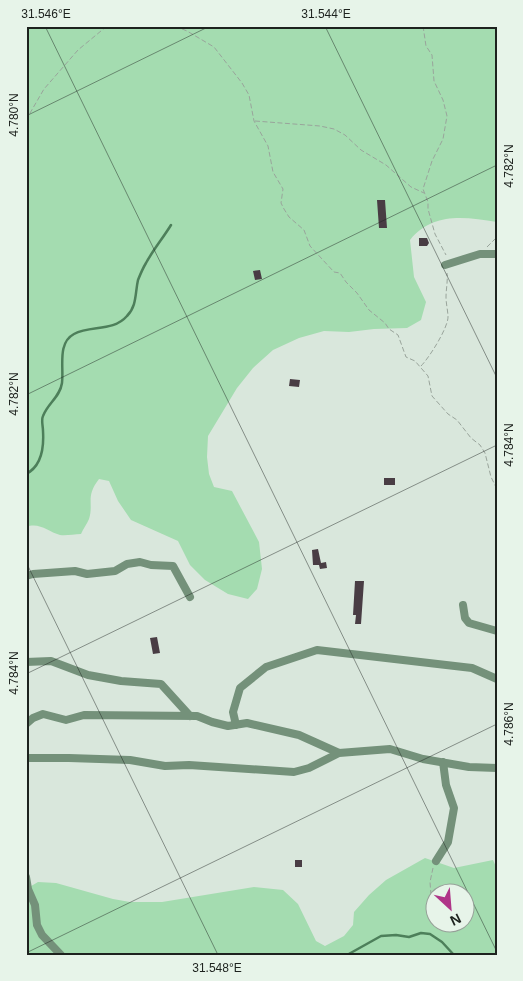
<svg xmlns="http://www.w3.org/2000/svg" width="523" height="981" viewBox="0 0 523 981" font-family="Arial,sans-serif">
<style>
.green{fill:#a4dcb0;fill-rule:evenodd}
.lines{fill:none;stroke-linecap:round;stroke-linejoin:round}
.stream{stroke:#4d7f5a;stroke-width:2.5}
.building{fill:#493d44}
.path{stroke:#99a49b;stroke-width:1;stroke-dasharray:5 2.5;stroke-linecap:butt}
.street{stroke:#74917a;stroke-width:8}
.ticks{fill:none;stroke:#1d221e;stroke-width:1;stroke-opacity:0.45}
.neatline{fill:none;stroke:#1d221e;stroke-width:2}
.ticks-label{font-size:12px;text-anchor:middle;fill:#1d221e}
</style>
<rect width="100%" height="100%" fill="#d9e7dc"/>
<!-- green -->
<path class="green" d="M26 26H497V222C464 217 433 212 410 240L414 277 426 302 421 320 407 328 374 329 349 332 324 331 299 338 273 350 253 368 237 388 208 436 207 457 209 474 214 487 232 491 259 542 262 569 257 589 248 599 228 594 205 580 190 565 178 541 131 520 118 501 109 481 99 479C85 497 94 503 89 519 87 524 83 529 81 534 74 534 66 536 60 535 48 532 40 522 26 527Z
M425 858 454 868 493 860 497 869V955H26V889L38 882 56 883 113 899 130 902H162L254 887 283 890 298 904 316 941 325 946 344 936 353 925 354 912 369 895 386 880ZM436 894H466V924H436Z"/>
<g class="lines">
<!-- stream -->
<path class="stream" d="M26 474C42 466 44 447 43 431 43 426 41 420 43 416 48 403 60 397 62 383 64 367 57 343 74 334 91 325 113 332 127 316 137 306 135 293 138 280 140 275 143 268 146 263 153 250 163 238 171 225
M347 955 381 936 396 935 409 937 421 933 430 934 442 942 454 955"/>
</g>
<!-- building -->
<path class="building" d="M377 200H385L387 228H379Z
M419 238H427L429 243 427 246H419Z
M260 270 262 279 255 280 253 271Z
M290 379 300 380 299 387 289 386Z
M384 478H395V485H384Z
M318 549 321 563 326 562 327 568 320 569 319 565H313L312 550Z
M355 581H364L361 624H355L356 615H353Z
M157 637 160 653 153 654 150 638Z
M295 860H302V867H295Z"/>
<g class="lines">
<!-- path -->
<path class="path" d="M175 26 187 31 214 47 242 83 249 95 254 121 268 146 273 172 283 189 281 203 284 209 289 217 304 230 310 246 334 272 340 273 346 282 357 293 369 310 385 323 389 329 398 335 406 357 415 361 428 376 432 396 448 414 457 420 471 438 480 445 485 453 491 477 497 489
M423 26 426 46 432 55 434 81 443 100 447 116 443 139 432 161 423 189 428 202V209L435 234 446 255
M26 120 44 89 78 50 107 26
M255 121 320 126 334 129 345 135 361 150 386 165 411 187 424 193
M487 247 497 237
M421 366C429 358 448 328 448 317 448 311 446 304 446 297 446 289 448 281 447 273
M431 895 430 882 433 868"/>
<!-- street -->
<path class="street" d="M445 265 480 254H497
M26 576 33 574 75 571 87 574 115 571 127 564 140 562 151 565 173 566 190 597
M463 605 465 618 469 623 497 631
M26 662 51 661 88 675 121 681 161 684 190 716
M26 724 33 718 43 714 66 720 84 715 197 716 212 722 228 726 247 723 299 735 339 753 390 749 423 759 469 767 497 768
M236 725 233 712 240 688 266 667 317 650 472 668 497 679
M26 758H69L130 760 165 766 189 765 294 772 309 768 339 753
M436 861 448 842 454 808 446 785 443 762
M26 877 28 889 35 905 37 925 42 935 61 955"/>
</g>
<!-- ticks -->
<path class="ticks" d="M45 26 497 952M325 26 497 378M26 116 210 26M26 395 497 165M26 562 218 955M26 674 497 445M26 953 497 724"/>
<!-- border -->
<rect width="523" height="981" fill="none" stroke="#e7f4e9" stroke-width="55"/>
<!-- north arrow -->
<g transform="translate(450 908) rotate(154)"><circle r="24" fill="#e7f4e9" stroke="#96a098"/>
<path d="M0-4L9 19L0 12L-9 19Z" fill="#af3588"/>
<text y="-8" font-size="14" font-weight="bold" text-anchor="middle" fill="#1d221e">N</text>
</g>
<rect x="28" y="28" width="468" height="926" class="neatline"/>
<g class="ticks-label">
<text x="46" y="18">31.546°E</text>
<text x="326" y="18">31.544°E</text>
<text transform="translate(14 115) rotate(-90)" y="4">4.780°N</text>
<text transform="translate(509 166) rotate(-90)" y="4">4.782°N</text>
<text transform="translate(14 394) rotate(-90)" y="4">4.782°N</text>
<text transform="translate(509 445) rotate(-90)" y="4">4.784°N</text>
<text transform="translate(14 673) rotate(-90)" y="4">4.784°N</text>
<text transform="translate(509 724) rotate(-90)" y="4">4.786°N</text>
<text x="217" y="972">31.548°E</text>
</g>
</svg>
